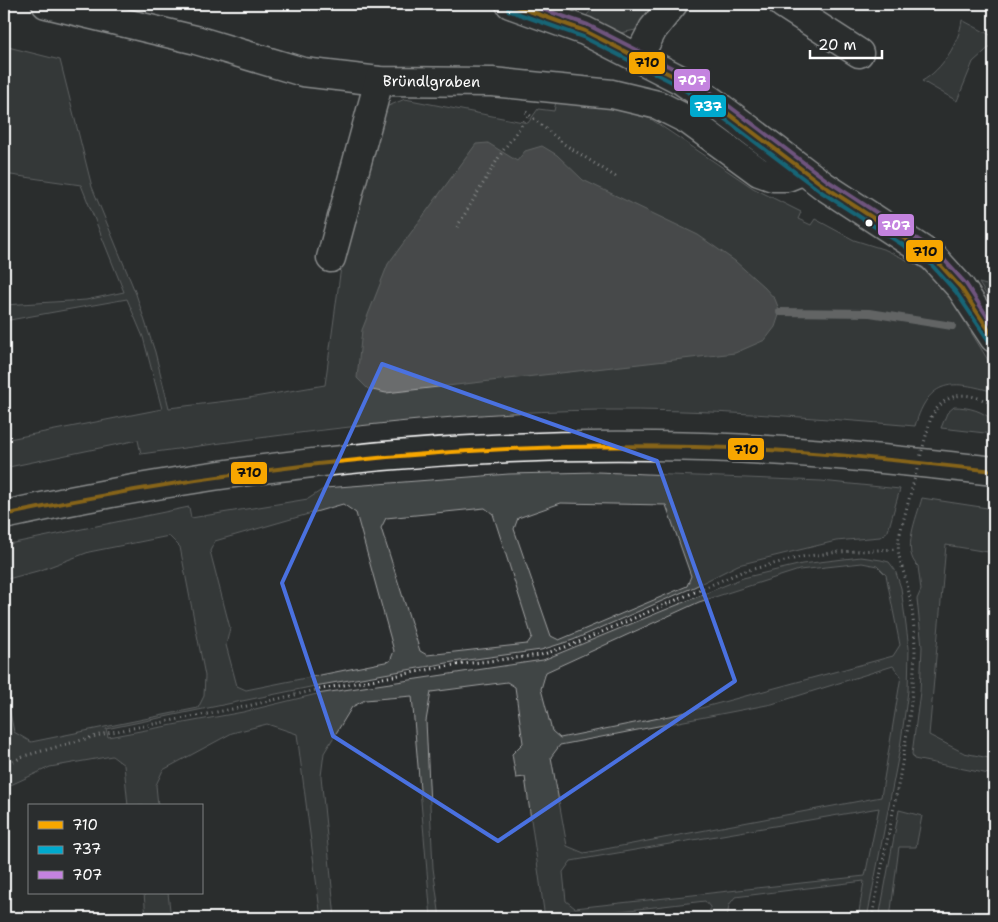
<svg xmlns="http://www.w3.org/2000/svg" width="998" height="922" viewBox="0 0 998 922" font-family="'Shantell Sans',sans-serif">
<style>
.green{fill:#414445;stroke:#a0a2a2;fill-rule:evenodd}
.water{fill:#6a6c6d;stroke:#a6a7a7}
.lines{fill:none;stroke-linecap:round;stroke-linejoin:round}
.stream{stroke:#a6a7a7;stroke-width:8}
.minor-casing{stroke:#fff;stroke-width:31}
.major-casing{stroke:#fff;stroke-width:31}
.path{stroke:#fff;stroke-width:3;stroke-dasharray:1 4;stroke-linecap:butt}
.minor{stroke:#2a2d2e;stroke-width:28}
.major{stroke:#2a2d2e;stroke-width:28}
.path-bridge{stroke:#fff;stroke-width:3;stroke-dasharray:1 4;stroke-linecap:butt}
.bus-1-casing{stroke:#2a2d2e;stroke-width:8}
.bus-2-casing{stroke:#2a2d2e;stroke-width:8}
.bus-3-casing{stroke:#2a2d2e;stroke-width:8}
.bus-1{stroke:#f7a600;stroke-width:4}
.bus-2{stroke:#00a9ce;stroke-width:4}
.bus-3{stroke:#c483df;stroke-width:4}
.marked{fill:none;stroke:#4a71e0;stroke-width:4;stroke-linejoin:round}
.bus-dot{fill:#fff;stroke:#2a2d2e;stroke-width:2}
.labels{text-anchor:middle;stroke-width:4.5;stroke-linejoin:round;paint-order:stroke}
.street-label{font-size:15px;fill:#fff;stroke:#2a2d2e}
.line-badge{stroke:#2a2d2e;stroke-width:2}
.badge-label{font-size:14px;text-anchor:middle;font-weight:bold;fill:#fff}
.pale-badge-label{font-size:14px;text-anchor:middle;font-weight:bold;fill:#111}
</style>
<rect width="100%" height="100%" fill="#2a2d2e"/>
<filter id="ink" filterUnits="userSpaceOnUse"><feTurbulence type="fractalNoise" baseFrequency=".02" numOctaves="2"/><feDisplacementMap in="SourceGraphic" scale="10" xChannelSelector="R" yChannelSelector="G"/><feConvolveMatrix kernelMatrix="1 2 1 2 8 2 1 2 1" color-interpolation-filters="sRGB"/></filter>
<g filter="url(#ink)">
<!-- green -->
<path class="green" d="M597 4H662L641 29 620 33 585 17Z
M962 20 994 37V43L973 62 957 101 922 81C942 70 959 43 962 20Z
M4 46 60 60 92 187 136 294 155 352 169 408 243 399 325 385 341 267 386 107 405 99 528 123 538 109 554 111 557 97 608 106 651 119 753 188 801 212 798 219 811 225 815 219 854 240 886 250 917 265 936 278 951 299 994 370V392C953 380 929 378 915 426 810 417 704 409 599 410 445 412 293 433 141 454L138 440 4 468V440L162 409 143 337 127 299 4 321V305L86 300 124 292 81 185 4 174Z
M979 283 994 287V307Z
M954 407C969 407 984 411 994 422V434L941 428 947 413Z
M597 472 821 481 900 489 888 531 880 537 836 541 738 565 694 587 573 640 541 650 453 662 315 686 106 729 108 737 243 712 317 694 543 660 743 578 802 564 861 557 881 560 889 562 895 570 901 588 909 648 908 691 900 748 867 918H858L864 881 735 897 729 905 727 918H710V907L705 901 562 918H545L525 777 516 778 512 754 523 743 515 687 507 682 431 692 426 721 433 868 440 918H431L412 696 365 700 352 707 324 753 321 776 335 918H321L297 734 267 724 232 733 163 770 156 785 158 806H128L124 765 112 756 50 767 4 788V684L14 732 31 742 198 708 204 696 205 676 180 547 169 536 89 552 41 570 4 580V545L189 507 191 518 308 499 325 488 509 474ZM561 503 666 505 691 576 687 586 559 640 551 636 514 529 518 518ZM343 504 356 513 394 651 390 661 246 690 237 686 226 645 230 628 210 551 215 541ZM485 508 493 514 532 637 527 644 427 655 420 651 381 528 386 518ZM862 563 877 566 886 575 900 645 893 656 679 714 560 738 552 731 541 689 546 672 699 602 799 570ZM893 666 901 676 881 797 584 853 567 846 551 757 560 745 772 704ZM879 808 865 876 575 908 566 901 563 872 571 861Z
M922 498 994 509V553L946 545 929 735 964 753 994 759V775L914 759 912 754 920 692 922 647 917 599 921 590 918 566C901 552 917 517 922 498Z
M899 810 922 816 916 847H899L890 918H879Z
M144 893H168L171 918H146Z"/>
<!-- water -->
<path class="water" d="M488 143 517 161 525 151 542 146 557 155 583 180 698 235 735 261 764 287 775 299 780 312 775 327 765 340 735 353 386 393 368 389 357 378 362 330 388 264 476 144Z"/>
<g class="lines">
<!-- stream -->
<path class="stream" d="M780 312 870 313 952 326"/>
<!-- minor casing -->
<g class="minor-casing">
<g id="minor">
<path id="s1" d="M46 4 196 40 303 72 379 81 492 82 612 94 658 105 688 120 759 172 773 177H787L802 171"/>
<path d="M510 4 585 31 681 80 713 102 824 186 933 257 961 288 994 338"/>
<path d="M783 4 859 53"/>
<path d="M638 58 653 29 673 4"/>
<path d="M331 258 379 81"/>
</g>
</g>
<!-- major casing -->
<g class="major-casing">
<path id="major" d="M4 515C217 467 436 443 655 446 768 447 882 458 994 471"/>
</g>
<!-- path -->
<path class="path" d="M526 112 564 144 616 177
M457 227 502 152 529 115
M931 417C947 390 968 391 994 405
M4 766 24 756 107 733 243 707 316 690 454 665 541 655 574 644 741 572 801 557 839 552 897 549
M872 918C888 830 911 742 915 652 915 631 912 604 907 584 902 564 895 554 900 533"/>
<!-- minor -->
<use href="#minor" class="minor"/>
<!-- major -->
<use href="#major" class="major"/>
<!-- path-bridge -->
<path class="path-bridge" d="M900 533 931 417"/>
<!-- bus-1 casing -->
<g class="bus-1-casing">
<path id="bus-1" d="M510 4 585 31 681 80 713 102 824 186 933 257 961 288 994 338
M4 515C232 467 462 441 695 447 795 449 895 460 994 471"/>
</g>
<!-- bus-2 casing -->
<g class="bus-2-casing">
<path id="bus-2" d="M508 10 583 37 678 85 709 107 820 191 929 262 956 292 989 341"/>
</g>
<!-- bus-3 casing -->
<g class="bus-3-casing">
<path id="bus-3" d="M528 4 588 25 684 74 717 97 828 181 937 252 966 284 994 327"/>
</g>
<!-- bus-1 -->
<use href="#bus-1" class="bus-1"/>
<!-- bus-2 -->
<use href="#bus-2" class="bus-2"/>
<!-- bus-3 -->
<use href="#bus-3" class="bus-3"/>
</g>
</g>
<!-- marked area -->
<path d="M0 0H998V922H0ZM382 364 657 461 735 681 498 841 333 736 282 583Z" fill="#2a2d2e" fill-opacity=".55" fill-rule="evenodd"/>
<path class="marked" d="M382 364 657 461 735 681 498 841 333 736 282 583Z"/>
<!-- markers -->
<circle class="bus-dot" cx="869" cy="223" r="4.5"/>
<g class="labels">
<!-- street labels -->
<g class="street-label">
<text dy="5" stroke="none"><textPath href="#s1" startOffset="395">Bründlgraben</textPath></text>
</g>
</g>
<g class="line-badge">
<rect x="628" y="51" width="38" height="24" rx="5" fill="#f7a600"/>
<rect x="673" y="68" width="38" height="24" rx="5" fill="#c483df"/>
<rect x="689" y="94" width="38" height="24" rx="5" fill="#00a9ce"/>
<rect x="877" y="213" width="38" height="24" rx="5" fill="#c483df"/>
<rect x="905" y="239" width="39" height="24" rx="5" fill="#f7a600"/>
<rect x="727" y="437" width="38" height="24" rx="5" fill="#f7a600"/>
<rect x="230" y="461" width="38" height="24" rx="5" fill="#f7a600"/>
</g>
<g class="badge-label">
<text x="692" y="85">707</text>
<text x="708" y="111">737</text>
<text x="896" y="230">707</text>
</g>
<g class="pale-badge-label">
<text x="647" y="67">710</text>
<text x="925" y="256">710</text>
<text x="746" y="454">710</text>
<text x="249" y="477">710</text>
</g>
<!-- margin -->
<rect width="998" height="922" fill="none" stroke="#2a2d2e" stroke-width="20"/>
<rect x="10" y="10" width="978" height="902" fill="none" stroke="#fff" stroke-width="2" filter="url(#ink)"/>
<!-- legend -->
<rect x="28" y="804" width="175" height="90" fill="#2a2d2e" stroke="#7f8182"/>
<rect x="38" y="821" width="25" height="8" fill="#f7a600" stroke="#7f8182"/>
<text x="72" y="830" font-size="15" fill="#ffffff">710</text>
<rect x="38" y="846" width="25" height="8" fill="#00a9ce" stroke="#7f8182"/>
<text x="72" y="854" font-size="15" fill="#ffffff">737</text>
<rect x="38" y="871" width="25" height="8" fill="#c483df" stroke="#7f8182"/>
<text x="72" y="880" font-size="15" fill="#ffffff">707</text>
<!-- scale -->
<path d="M810 50v8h72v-8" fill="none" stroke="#ffffff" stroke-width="2.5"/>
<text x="818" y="50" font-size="15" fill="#ffffff" stroke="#2a2d2e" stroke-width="4" paint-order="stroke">20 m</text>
</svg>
